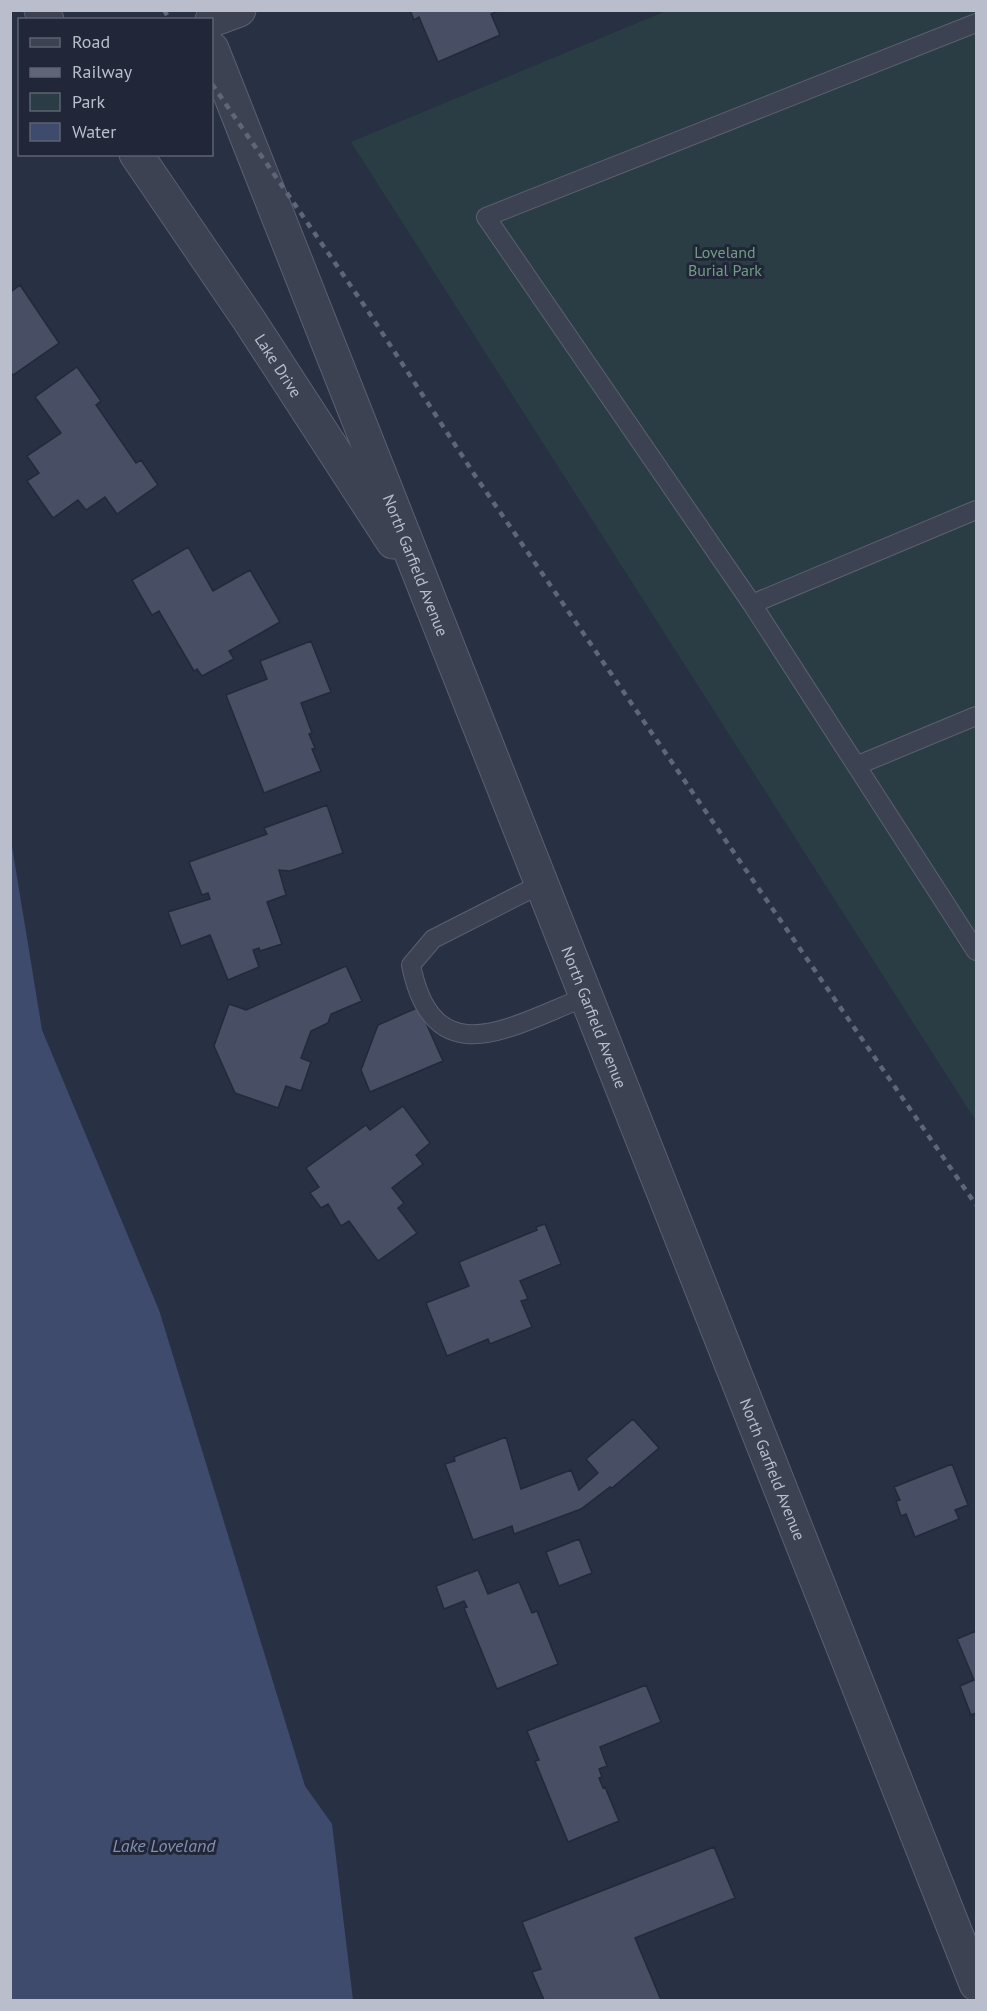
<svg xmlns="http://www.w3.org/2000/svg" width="987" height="2011" viewBox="0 0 987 2011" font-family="'PT Sans',sans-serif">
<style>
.green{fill:#2a3d44}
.water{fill:#3f4b6c}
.building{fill:#484f65;stroke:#23293a;stroke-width:1.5}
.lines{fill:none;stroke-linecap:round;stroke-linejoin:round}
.lane-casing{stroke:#5b6070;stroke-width:20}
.street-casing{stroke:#5b6070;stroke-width:35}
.lane{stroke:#3d4253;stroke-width:18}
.street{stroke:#3d4253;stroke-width:33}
.rail{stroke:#5f667a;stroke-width:4.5;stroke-dasharray:6 6;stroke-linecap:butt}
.labels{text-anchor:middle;stroke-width:6;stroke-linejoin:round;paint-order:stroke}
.park-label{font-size:16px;fill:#729d83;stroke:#212738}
.street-label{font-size:16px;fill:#babecc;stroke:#212738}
.water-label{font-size:18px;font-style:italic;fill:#838fb2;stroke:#212738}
</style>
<rect width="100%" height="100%" fill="#283043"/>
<!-- green -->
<path class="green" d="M666 11H976V1121L351 142Z"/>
<!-- water -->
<path class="water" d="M10 834 42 1030 159 1310 305 1786 332 1824 353 2000H11Z"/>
<!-- building -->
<path class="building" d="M410 10H501L491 14 500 35 438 62 419 17 414 20Z
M20 285 59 343 13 375 10 372V288L12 291Z
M77 367 101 401 96 405 136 463 141 460 158 485 117 514 105 497 86 510 78 500 53 518 27 481 39 473 27 456 61 433 35 397Z
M188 547 213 591 250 570 280 622 229 651 234 659 202 676 197 669 194 671 159 611 152 615 132 580Z
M311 641 331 692 301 703 312 733 309 734 315 748 312 749 321 771 264 793 226 695 267 679 260 661Z
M327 805 343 853 290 871 279 870 286 895 267 902 282 944 260 951 259 948 253 950 259 967 228 980 210 935 181 946 168 912 210 899 208 893 202 895 189 862 267 834 264 828Z
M346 966 362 1001 331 1014 328 1023 311 1031 301 1058 311 1062 301 1091 286 1086 278 1108 235 1093 214 1046 229 1004 246 1010Z
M419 1007 443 1061 370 1092 361 1070 378 1025Z
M403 1106 430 1143 416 1155 423 1164 392 1188 404 1203 398 1208 417 1233 378 1261 349 1221 341 1226 328 1204 321 1208 310 1193 319 1187 306 1168 366 1125 370 1130Z
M545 1224 561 1264 520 1281 528 1299 521 1301 532 1327 490 1344 488 1339 447 1356 426 1303 469 1286 459 1262 537 1230 536 1227Z
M633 1419 659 1448 612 1488 610 1487 581 1509 514 1534 512 1526 473 1540 445 1464 455 1461 454 1457 506 1437 521 1489 571 1470 579 1490 598 1473 586 1459Z
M952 1464 968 1505 955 1510 959 1519 915 1537 906 1514 901 1516 896 1501 900 1500 894 1487Z
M579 1539 592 1573 559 1586 546 1552Z
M478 1570 488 1594 519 1582 532 1613 537 1611 558 1664 497 1689 464 1608 467 1607 464 1601 444 1609 436 1586Z
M976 1631V1713L971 1715 960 1686 974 1680 957 1639Z
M646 1685 661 1722 600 1747 607 1766 599 1769 602 1777 599 1778 603 1788 605 1787 619 1821 568 1842 535 1761 539 1760 527 1731Z
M714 1847 735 1898 635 1938 661 2000H544L532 1972 541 1969 522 1922Z"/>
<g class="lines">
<!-- lane casing -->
<g class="lane-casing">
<path id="lane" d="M976 23 486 217 752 604 976 951
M752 604 976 510
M858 765 976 716
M541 884 433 939 411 965C434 1079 514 1024 586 997"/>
</g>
<!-- street casing -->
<g class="street-casing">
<g id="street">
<path d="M41 10 47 20"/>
<path d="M212 20 239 10"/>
<path id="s1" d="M212 49 976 1984"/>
<path id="s2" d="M136 154 249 320 393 542"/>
</g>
</g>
<!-- lane -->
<use href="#lane" class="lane"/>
<!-- street -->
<use href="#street" class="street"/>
<!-- rail -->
<path class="rail" d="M164 10 170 20
M212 84 366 308 476 477 976 1205"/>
</g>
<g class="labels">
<!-- park labels -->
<g class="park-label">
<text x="725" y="258">Loveland<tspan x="725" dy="18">Burial Park</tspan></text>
</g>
<!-- street labels -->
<g class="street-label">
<text dy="6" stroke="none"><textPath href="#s2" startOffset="255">Lake Drive</textPath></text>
<text dy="6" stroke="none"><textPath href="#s1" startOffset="555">North Garfield Avenue</textPath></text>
<text dy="6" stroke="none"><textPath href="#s1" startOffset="1041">North Garfield Avenue</textPath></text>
<text dy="6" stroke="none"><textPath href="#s1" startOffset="1527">North Garfield Avenue</textPath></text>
</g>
<!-- water labels -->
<g class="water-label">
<text x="164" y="1852">Lake Loveland</text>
</g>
</g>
<!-- border -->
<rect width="987" height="2011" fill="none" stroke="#babecc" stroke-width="24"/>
<!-- legend -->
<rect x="18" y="18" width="195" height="138" fill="#212738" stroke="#5e6373" stroke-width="1.5"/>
<rect x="30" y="38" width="30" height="9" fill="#3d4253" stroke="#5e6373" stroke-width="1.5"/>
<text x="72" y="48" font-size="18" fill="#babecc">Road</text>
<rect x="30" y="68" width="30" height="9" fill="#5f667a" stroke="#5e6373" stroke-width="1.5"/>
<text x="72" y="78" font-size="18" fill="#babecc">Railway</text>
<rect x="30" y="93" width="30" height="18" fill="#2a3d44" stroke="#5e6373" stroke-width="1.5"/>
<text x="72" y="108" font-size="18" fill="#babecc">Park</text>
<rect x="30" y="123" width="30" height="18" fill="#3f4b6c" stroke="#5e6373" stroke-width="1.5"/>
<text x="72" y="138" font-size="18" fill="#babecc">Water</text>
</svg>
